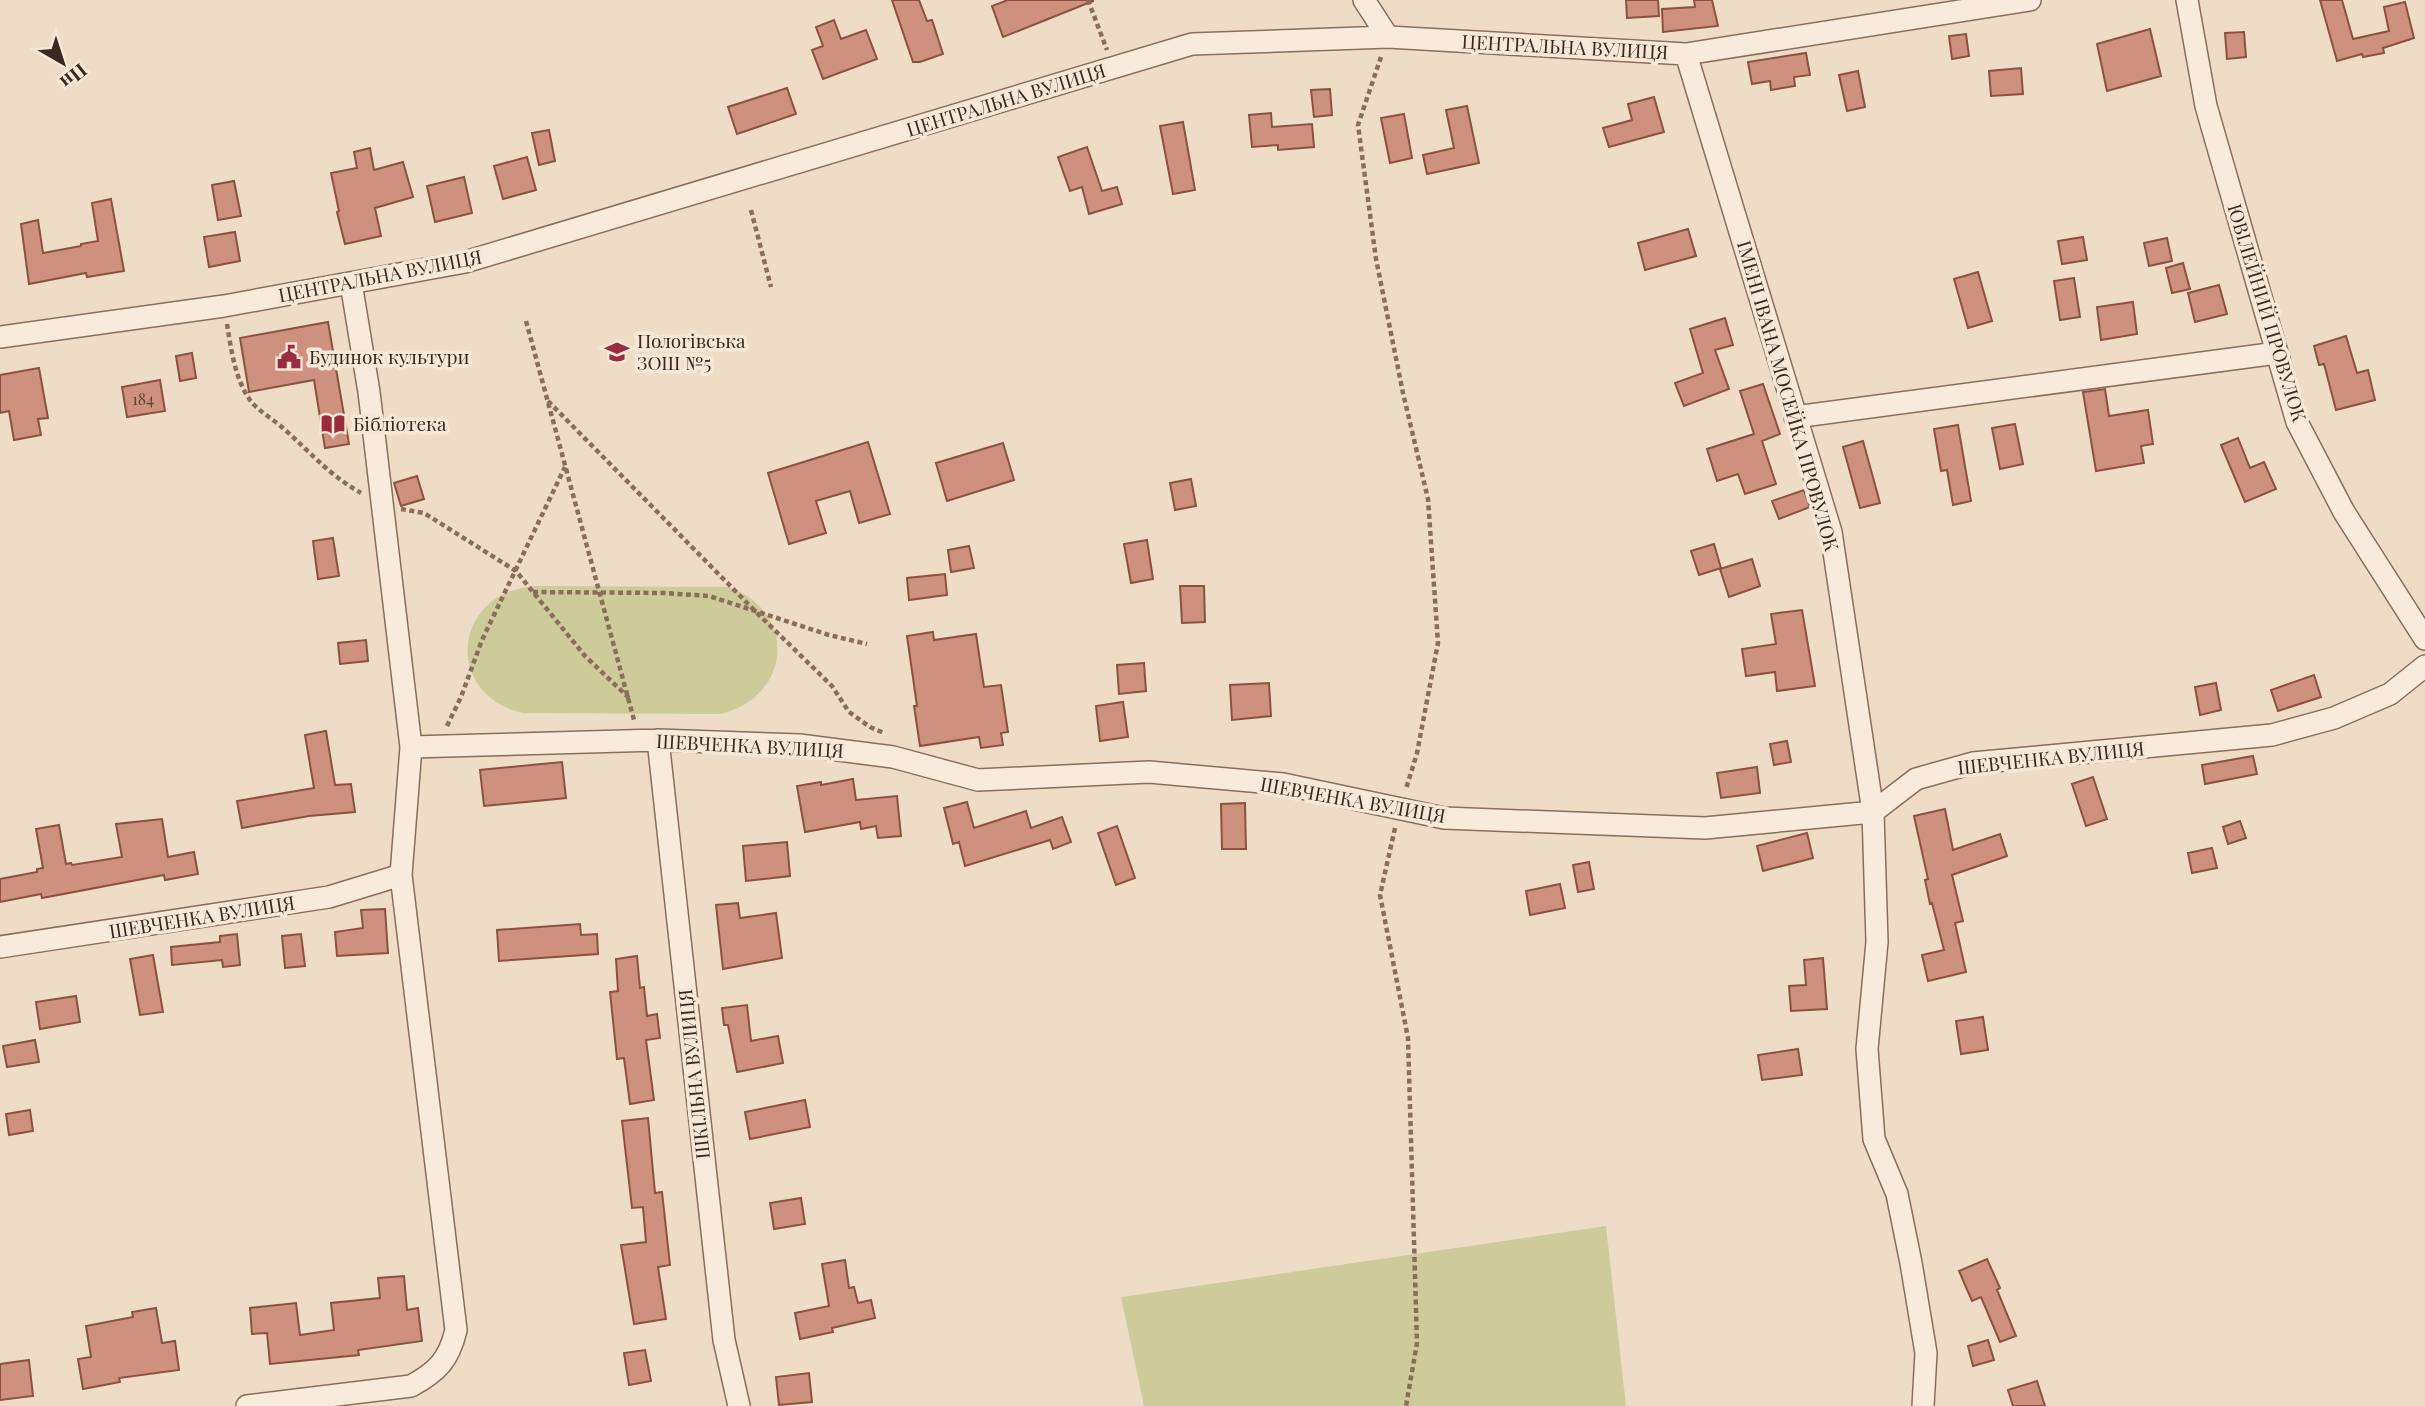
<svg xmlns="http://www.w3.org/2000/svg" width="2425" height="1406" viewBox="0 0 2425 1406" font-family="'Playfair Display',serif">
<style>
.green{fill:#cecb9a}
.building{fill:#ce917d;stroke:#8b5241;stroke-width:2}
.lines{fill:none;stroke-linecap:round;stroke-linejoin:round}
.minor-casing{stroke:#8b6d5c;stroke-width:24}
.path{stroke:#8b6d5c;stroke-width:4.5;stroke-dasharray:5 3.5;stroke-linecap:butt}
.minor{stroke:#f9ebdb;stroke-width:21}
.labels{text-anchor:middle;stroke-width:7;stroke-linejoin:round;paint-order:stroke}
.number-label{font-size:16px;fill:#604237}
.street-label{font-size:19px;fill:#3c2820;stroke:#f6e8d7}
.poi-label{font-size:19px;fill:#3c2820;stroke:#f6e8d7;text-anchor:start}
</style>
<rect width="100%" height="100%" fill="#efdcc7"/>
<!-- green -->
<path class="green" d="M535 586 728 587C798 611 792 696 721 714L523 713C443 695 452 592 535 586Z
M1606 1226 1626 1406H1144L1121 1297Z"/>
<!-- building -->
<path class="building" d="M892 0H919L927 21 932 20 943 54 920 62H913Z
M1008 0H1093V1L1003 37 992 6Z
M1626 0H1658L1659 16 1627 18Z
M1694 0H1712L1718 26 1663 32 1662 9 1695 7Z
M2320 0H2342L2353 39 2389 31 2384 7 2405 2 2414 38 2383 48 2384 53 2363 57 2362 54 2337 61Z
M834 20 841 39 866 30 877 59 823 79 812 50 823 46 816 27Z
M2150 29 2161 76 2107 91 2097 44Z
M2244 32 2246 57 2227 59 2225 33Z
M1966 34 1969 56 1952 59 1949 36Z
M1806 53 1810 75 1794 77 1795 86 1771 90 1770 81 1752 84 1748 62Z
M2021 68 2023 94 1991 96 1989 71Z
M1858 71 1865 107 1847 111 1839 75Z
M787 88 796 114 737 134 728 107Z
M1330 89 1332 115 1314 117 1311 90Z
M1654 97 1664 132 1609 147 1603 128 1632 120 1628 104Z
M1467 106 1479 163 1427 174 1423 155 1454 148 1446 110Z
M1271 113 1272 127 1312 124 1314 147 1278 150V145L1252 147 1249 115Z
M1404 114 1412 158 1390 163 1381 118Z
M1183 122 1195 190 1173 194 1160 126Z
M549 130 555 161 539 165 532 133Z
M1087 147 1102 191 1117 187 1122 204 1089 214 1082 187 1070 191 1058 157Z
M370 148 374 170 403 162 413 197 375 208 381 236 345 244 337 212 339 211 331 173 357 168 354 152Z
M527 157 536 190 503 199 494 166Z
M464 177 472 213 435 222 427 186Z
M234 181 241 216 218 220 212 185Z
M111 199 124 271 87 277 86 273 29 284 21 224 38 220 43 253 81 246V244L98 241 92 203Z
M1688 229 1696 256 1645 270 1638 243Z
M235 232 240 261 209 267 204 237Z
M2083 237 2087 260 2062 264 2058 241Z
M2167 238 2172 261 2149 266 2144 243Z
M2183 263 2190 289 2172 293 2166 268Z
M1978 272 1992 321 1968 328 1954 279Z
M2074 278 2080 317 2060 320 2054 281Z
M2219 285 2227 314 2195 322 2188 293Z
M2133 302 2137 334 2101 340 2097 307Z
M1725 318 1733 345 1715 350 1729 389 1684 406 1675 383 1703 373 1690 329Z
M328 322 349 444 325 448 314 380 249 392 240 338Z
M2346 336 2357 373 2368 370 2375 400 2336 410 2324 364 2319 365 2314 346Z
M192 353 196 378 180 381 176 356Z
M39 368 48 418 38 419 41 435 14 440 9 411 0 413V375Z
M160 380 165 411 127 417 122 387Z
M1763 384 1780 434 1762 441 1776 484 1745 494 1738 474 1717 481 1707 449 1754 434 1740 391Z
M2105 389 2109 416 2148 410 2153 444 2141 446 2144 463 2096 471 2083 392Z
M2015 424 2023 464 2000 469 1992 428Z
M1958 425 1971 501 1953 505 1947 470 1941 471 1934 429Z
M2238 438 2250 468 2264 462 2276 489 2245 502 2221 445Z
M1863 441 1880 503 1860 508 1843 447Z
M868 442 890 514 859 523 850 491 816 501 826 533 789 544 768 473Z
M1003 443 1014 480 947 501 936 463Z
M417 476 424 499 401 506 394 483Z
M1191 479 1196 506 1175 510 1170 483Z
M1804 490 1810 507 1779 519 1772 501Z
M333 538 339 576 318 579 313 541Z
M1147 540 1153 579 1131 583 1124 544Z
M1714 544 1721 568 1699 575 1691 551Z
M969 546 974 568 951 572 948 550Z
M1752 559 1760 586 1729 597 1720 569Z
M945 574 947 595 909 600 907 578Z
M1180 586H1204L1205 622 1182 623Z
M1802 610 1815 686 1777 691 1775 672 1746 676 1742 649 1776 644 1771 614Z
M933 632 934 640 976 634 984 687 1001 685 1008 732 1001 733 1003 745 981 748 979 737 920 746 914 706H917L907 636Z
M366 640 368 661 340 664 338 643Z
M1144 663 1146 691 1119 694 1117 665Z
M2314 675 2321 697 2278 711 2271 690Z
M1269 683 1271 716 1232 720 1230 685Z
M2216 683 2221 710 2200 715 2195 687Z
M1123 702 1128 737 1100 741 1096 706Z
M326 731 335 785 351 784 355 812 309 816 242 828 237 801 314 788 305 735Z
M1787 741 1791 762 1774 765 1770 744Z
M2253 756 2257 774 2205 784 2202 765Z
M562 762 566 798 484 806 480 770Z
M1757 767 1760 793 1721 798 1717 773Z
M2093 777 2107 819 2086 826 2072 784Z
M853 779 856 800 897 796 901 836 878 838 876 826 861 829 860 822 805 832 797 786 821 782V785Z
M967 802 974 828 1026 811 1031 828 1062 817 1071 842 1053 849 1050 840 965 866 959 842 953 844 944 808Z
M1245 803 1246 849H1222L1221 804Z
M1945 809 1953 850 2000 834 2007 856 1952 875 1963 921 1955 923 1966 972 1928 981 1922 955 1944 950 1932 903 1930 904 1925 880 1928 879 1914 816Z
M162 819 168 857 194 852 198 874 165 880 164 875 42 898 41 894 0 902V879L37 872V869L43 868 36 829 59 825 66 864 71 863 72 865 122 857 116 824Z
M2240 821 2246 838 2228 844 2223 827Z
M1117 826 1135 878 1116 885 1098 833Z
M1807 833 1813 858 1763 871 1757 846Z
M787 842 790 876 746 881 743 846Z
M2212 848 2217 868 2192 873 2188 853Z
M1589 862 1594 889 1578 892 1573 865Z
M1560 884 1565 908 1530 915 1526 891Z
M738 903 740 918 776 913 782 958 723 969 716 905Z
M385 909 388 953 337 956 335 932 363 928 361 910Z
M580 924 581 935 597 934 598 954 499 961 497 930Z
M237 934 240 965 223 967 222 960 172 965 171 947 220 942V936Z
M301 934 305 966 285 968 282 936Z
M153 955 163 1012 140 1015 130 959Z
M637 956 640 988 644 987 647 1016 657 1014 660 1038 646 1040 654 1100 630 1104 624 1058 617 1059 610 992 618 991 616 959Z
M1823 958 1827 1009 1791 1011 1789 986 1806 985 1804 960Z
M76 996 80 1022 40 1029 36 1002Z
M747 1005 751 1041 778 1036 783 1063 737 1072 728 1025H724L722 1008Z
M1983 1017 1988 1050 1961 1054 1956 1021Z
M35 1040 39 1062 7 1067 3 1046Z
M1798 1049 1802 1075 1762 1080 1758 1055Z
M805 1100 810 1127 750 1139 745 1112Z
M30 1110 33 1131 9 1135 6 1114Z
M648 1118 655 1193 662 1192 670 1265 658 1267 666 1319 634 1324 621 1245 646 1242 643 1207 632 1208 622 1121Z
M801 1198 805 1224 774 1229 770 1203Z
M1987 1259 2000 1288 1997 1290 2016 1336 2000 1342 1981 1297 1972 1301 1959 1271Z
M845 1260 849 1288 854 1287 858 1303 871 1300 875 1318 832 1328 833 1332 800 1339 795 1313 829 1306 822 1264Z
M404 1276 407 1310 418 1308 422 1341 358 1350 359 1355 270 1364 267 1333 252 1334 250 1308 296 1303 300 1335 334 1330 331 1303 380 1298 378 1278Z
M156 1308 162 1343 175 1341 179 1370 119 1378 120 1382 83 1389 78 1359 91 1357 86 1326 133 1317 132 1312Z
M1988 1340 1994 1360 1973 1366 1968 1346Z
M645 1350 651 1381 629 1385 624 1353Z
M29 1360 33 1396 0 1400V1364Z
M809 1373 812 1402 779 1405 776 1377Z
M2037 1381 2045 1406H2013L2008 1390Z"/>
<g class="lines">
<!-- minor casing -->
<g class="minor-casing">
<path id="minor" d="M1364 0 1388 37
M2187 0 2206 106 2297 422 2344 512 2425 639
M1686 54 1831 532 1873 812 1877 942 1867 1049 1874 1139 1897 1194 1911 1263 1926 1353 1923 1406
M351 283 369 392 411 747
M0 337 224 306 465 262 1192 44 1388 37 1686 54 2030 0
M1795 417 2277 353
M658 740 724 1340 739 1406
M0 947 329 897 401 875 411 747 658 740 799 745 893 757 978 780 1149 772 1283 784 1444 818 1705 828 1873 812 1916 779 1973 763 2272 735 2334 718 2390 694 2425 666
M247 1406 411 1386C437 1372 449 1360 456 1330L401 875"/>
</g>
<!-- path -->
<path class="path" d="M1088 0 1107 50
M1381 57 1358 125 1376 259 1403 393 1428 499 1438 643 1417 753 1406 789
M751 210 771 287
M526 321 634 720
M227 324C231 349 235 379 250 400 258 411 273 419 283 428 310 452 329 475 361 493
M548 401 754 610 832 686 849 712 870 727 884 733
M401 509 424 513 516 571 585 656 629 698
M533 592 664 593 709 596 829 635 867 644
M447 726 461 697 482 640 565 467
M1395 828 1380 895 1408 1038 1417 1343 1406 1406"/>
<!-- minor -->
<use href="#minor" class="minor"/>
</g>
<!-- icons -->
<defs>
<g id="school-bare" transform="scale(1.89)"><path d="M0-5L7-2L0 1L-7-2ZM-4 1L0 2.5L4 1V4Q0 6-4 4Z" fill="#9b2b3f" stroke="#f6e8d7" stroke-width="2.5" paint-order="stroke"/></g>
<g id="civic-bare" transform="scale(1.89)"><path d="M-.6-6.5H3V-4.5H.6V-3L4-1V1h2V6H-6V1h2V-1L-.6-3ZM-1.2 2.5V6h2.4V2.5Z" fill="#9b2b3f" stroke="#f6e8d7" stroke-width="2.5" paint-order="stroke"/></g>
<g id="library-bare" transform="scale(1.89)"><path d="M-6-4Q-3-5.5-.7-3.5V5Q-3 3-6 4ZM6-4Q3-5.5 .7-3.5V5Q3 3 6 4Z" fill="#9b2b3f" stroke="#f6e8d7" stroke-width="2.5" paint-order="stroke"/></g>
</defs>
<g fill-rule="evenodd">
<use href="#school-bare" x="617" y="352"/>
<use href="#civic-bare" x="289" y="357"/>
<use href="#library-bare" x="333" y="424"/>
</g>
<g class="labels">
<!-- number labels -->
<g class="number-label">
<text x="143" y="405">184</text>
</g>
<!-- street labels -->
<g class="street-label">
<text transform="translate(1565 47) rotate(3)" y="7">ЦЕНТРАЛЬНА ВУЛИЦЯ</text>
<text transform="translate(1006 100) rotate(-17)" y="7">ЦЕНТРАЛЬНА ВУЛИЦЯ</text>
<text transform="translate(380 276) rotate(-11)" y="7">ЦЕНТРАЛЬНА ВУЛИЦЯ</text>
<text transform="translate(2267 313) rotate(73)" y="7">ЮВІЛЕЙНИЙ ПРОВУЛОК</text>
<text transform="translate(1788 396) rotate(74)" y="7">ІМЕНІ ІВАНА МОСЕЙКА ПРОВУЛОК</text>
<text transform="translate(750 746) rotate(3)" y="7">ШЕВЧЕНКА ВУЛИЦЯ</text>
<text transform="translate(2051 758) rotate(-6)" y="7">ШЕВЧЕНКА ВУЛИЦЯ</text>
<text transform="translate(1353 800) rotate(10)" y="7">ШЕВЧЕНКА ВУЛИЦЯ</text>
<text transform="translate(202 917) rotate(-9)" y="7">ШЕВЧЕНКА ВУЛИЦЯ</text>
<text transform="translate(694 1074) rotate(-96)" y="7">ШКІЛЬНА ВУЛИЦЯ</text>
</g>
<!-- poi labels -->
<g class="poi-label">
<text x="637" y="348">Пологівська<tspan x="637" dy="22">ЗОШ №5</tspan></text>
<text x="309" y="364">Будинок культури</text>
<text x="353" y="431">Бібліотека</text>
</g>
</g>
<!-- north arrow -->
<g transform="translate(63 63) rotate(141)" stroke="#f6e8d7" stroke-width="5" paint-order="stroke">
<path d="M0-5L12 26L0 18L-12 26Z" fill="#3c2820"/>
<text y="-10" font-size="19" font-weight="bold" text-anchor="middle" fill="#3c2820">Пн</text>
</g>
</svg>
